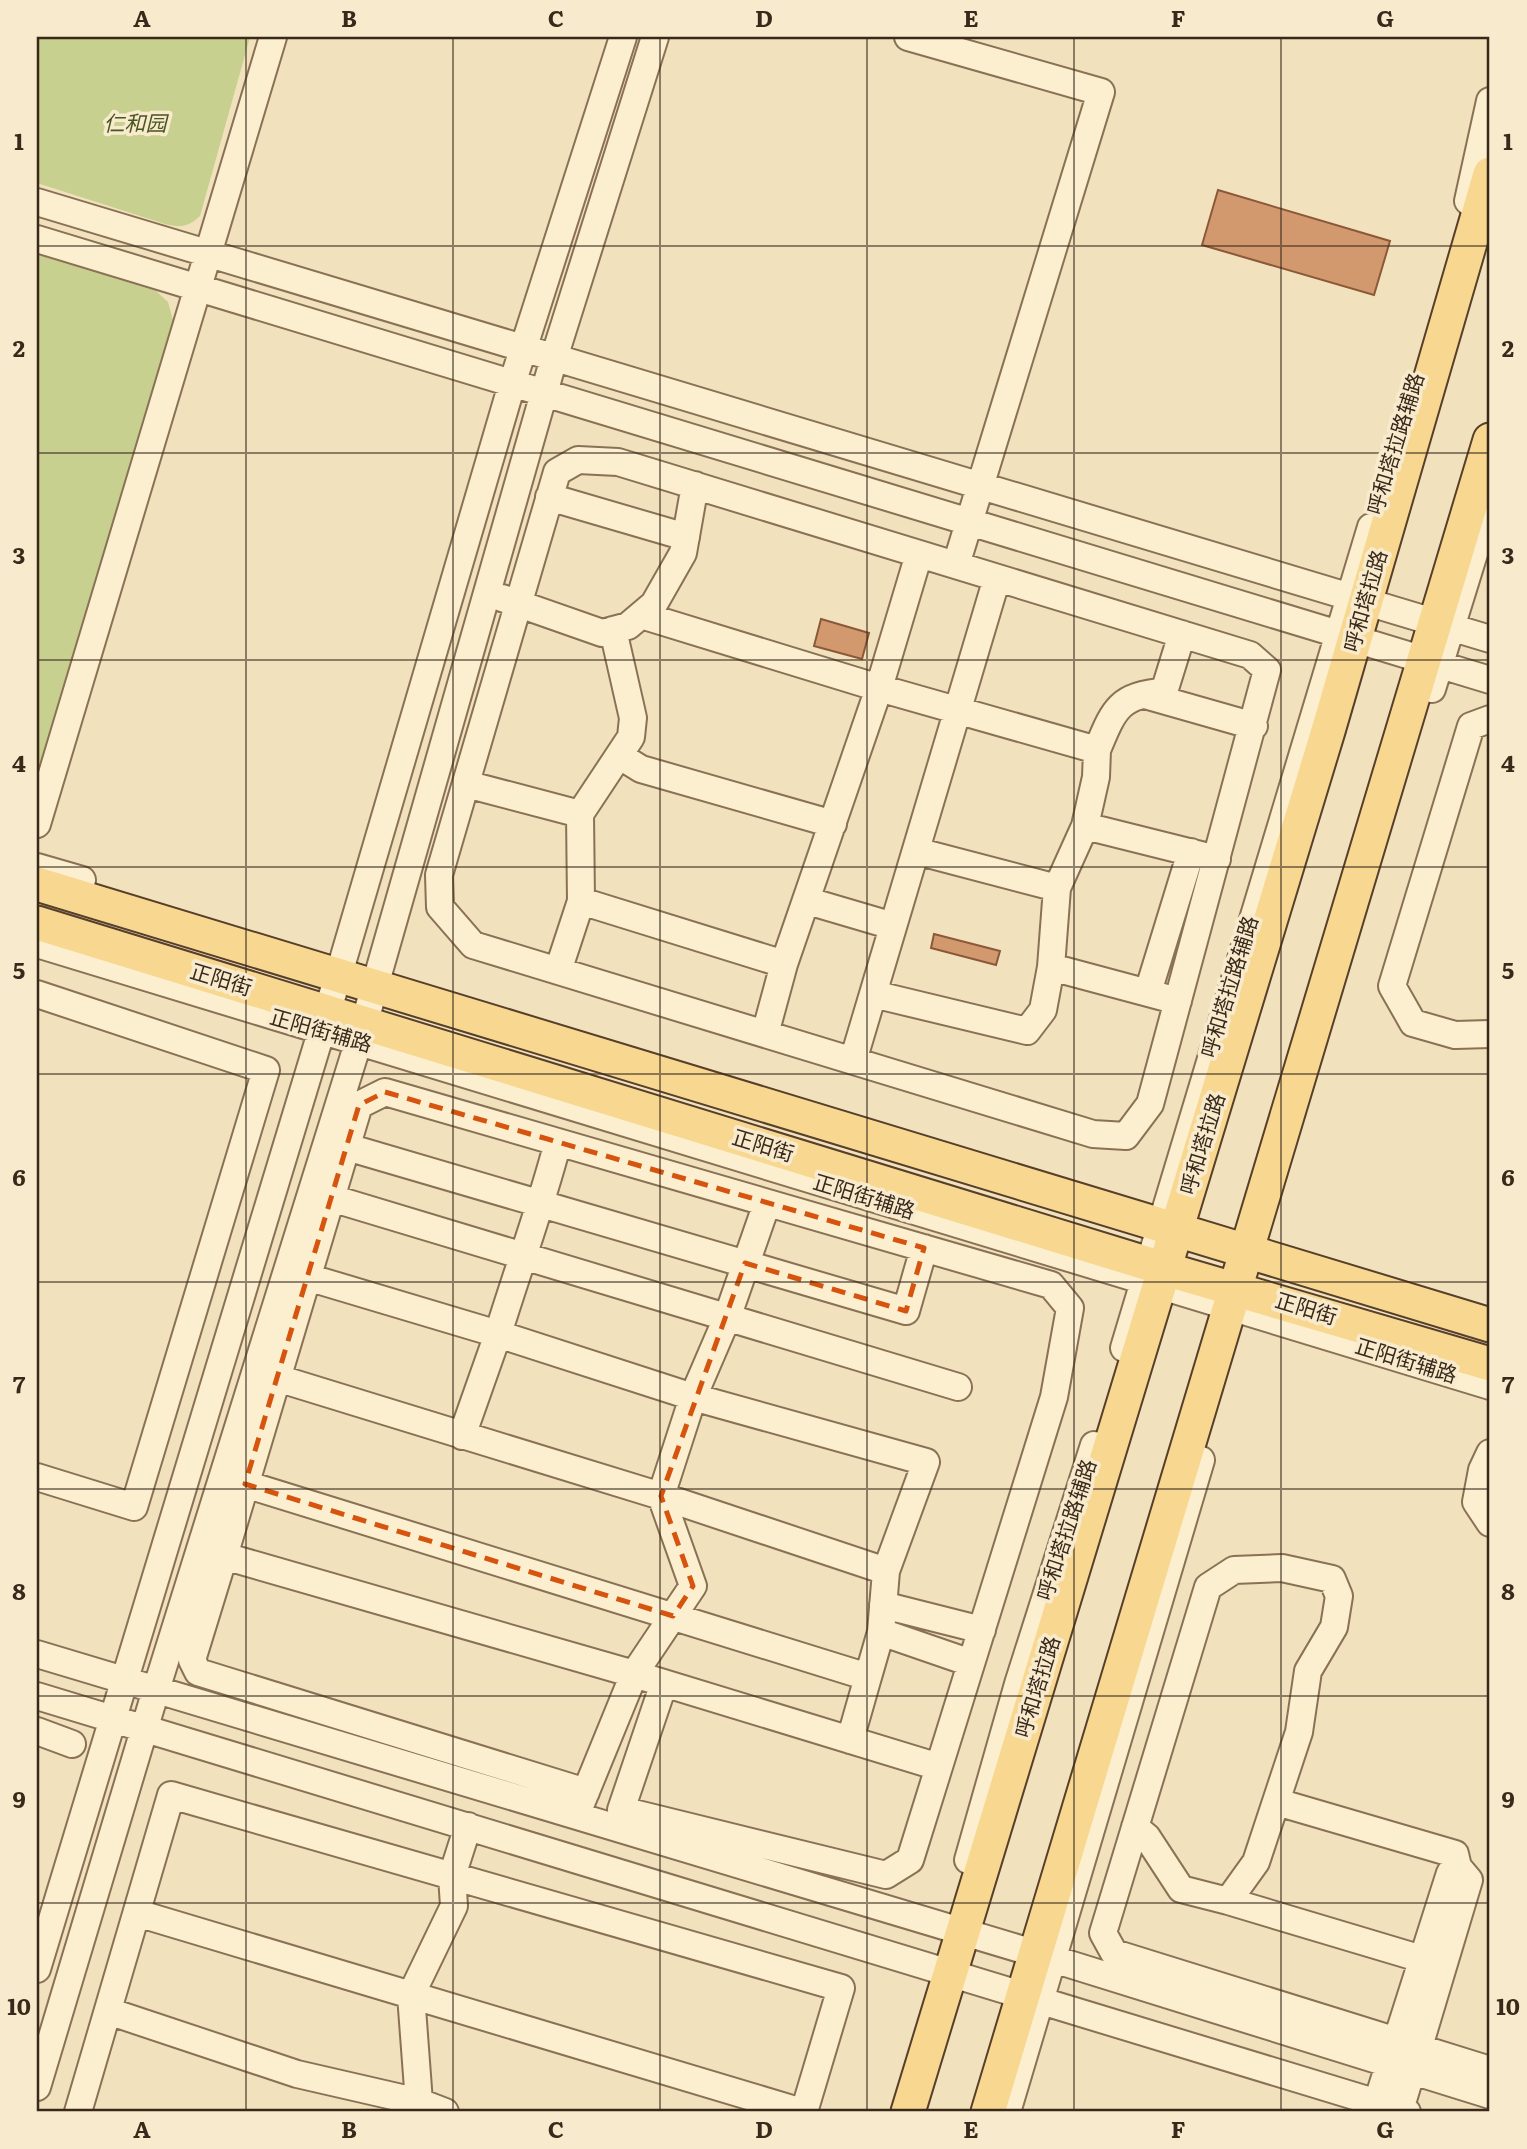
<svg xmlns="http://www.w3.org/2000/svg" width="1527" height="2149" viewBox="0 0 1527 2149" font-family="Literata,'Noto Sans SC',serif">
<style>
.green{fill:#c8d090}
.building{fill:#d2996f;stroke:#8b5939;stroke-width:2}
.lines{fill:none;stroke-linecap:round;stroke-linejoin:round}
.minor-casing{stroke:#8a7155;stroke-width:30}
.major-casing{stroke:#573f2a;stroke-width:37}
.minor{stroke:#fbefd0;stroke-width:26}
.major{stroke:#f8d890;stroke-width:33}
.marked{fill:none;stroke:#d6540e;stroke-width:5;stroke-dasharray:14 9;stroke-linejoin:round}
.grid{fill:none;stroke:#38291b;stroke-width:2;stroke-opacity:0.55}
.labels{text-anchor:middle;stroke-width:7;stroke-linejoin:round;paint-order:stroke}
.park-label{font-size:21px;font-style:italic;fill:#485620;stroke:#f8ebcd}
.street-label{font-size:21px;fill:#38291b;stroke:#f8ebcd}
.neatline{fill:none;stroke:#38291b;stroke-width:2.5}
.grid-label{font-size:23px;text-anchor:middle;font-weight:bold;fill:#38291b}
</style>
<rect width="100%" height="100%" fill="#f1e1bd"/>
<!-- green -->
<path class="green" d="M37 37H250L200 216C188 227 181 228 165 224L37 183Z
M37 254 156 291 168 302 174 324 37 778Z"/>
<!-- building -->
<path class="building" d="M1218 190 1390 241 1374 295 1202 245Z
M821 619 869 633 862 659 814 646Z
M934 934 1000 951 996 965 931 948Z"/>
<g class="lines">
<!-- minor casing -->
<g class="minor-casing">
<path id="minor" d="M908 37 1101 92 956 565
M1468 201 1490 101
M37 202 1490 639
M37 239 1490 680
M578 460 618 462 1250 655 1267 670 1150 1104 1126 1136 1093 1134 473 945 440 907 439 875 557 472Z
M549 497 686 537
M502 598 602 633 628 626 654 604 683 553 695 485
M641 615 879 688 1097 750C1113 712 1118 694 1164 692L1182 634
M1432 689 1490 502
M1145 695 1254 726
M1490 719 1471 726 1392 986 1413 1023 1455 1035 1490 1034
M1097 750 1096 777 1085 826 1217 859
M620 756 641 769 833 824
M466 784 580 814
M37 824 273 37
M1085 826 1057 888 1051 967 1178 1001
M916 851 1057 888
M37 867 82 880
M581 901 784 964
M808 901 893 926
M37 944 1490 1386
M558 971 581 901 580 814 631 737 633 718 613 630
M1148 992 1191 852
M37 994 266 1070 134 1507 37 1477
M873 994 1027 1031 1043 1010 1051 967
M765 1034 784 964 879 688 919 554
M853 1061 997 578
M347 1147 906 1311 924 1248
M331 1198 958 1387
M307 1277 498 1334C518 1269 541 1207 558 1142
M1124 1348 1371 527
M277 1378 661 1496 886 1571 881 1632 868 1677
M462 1436 498 1334 693 1397 926 1462 886 1571
M1490 1453 1482 1470 1476 1502 1490 1523
M245 1484 868 1677 850 1740
M224 1556 359 1105 385 1092 1051 1285 1070 1308 1054 1397 910 1860 886 1875 621 1810 664 1683
M883 1605 982 1630
M881 1632 971 1663
M37 1654 1037 1954 1490 2095
M37 1696 1407 2112
M37 1731 72 1744
M586 1792 198 1672 192 1660 224 1556 634 1674 939 1767
M1277 1802 1455 1854 1458 1867
M580 1806 634 1674 693 1586 661 1496 693 1397 727 1318 767 1203
M1135 1827 1147 1837 1181 1889 1228 1901 1256 1862 1299 1732 1308 1671 1334 1627 1339 1596 1332 1579 1282 1568 1234 1570 1208 1587 1103 1933 1114 1953 1490 2070
M968 1860 1018 1684 1094 1445
M1228 1901 1422 1959
M137 1913 802 2112
M37 1969 343 960 512 384 623 37
M108 2011 297 2074 419 2102 445 2112
M37 2087 156 1690 364 1024 554 358 655 37
M419 2102 411 1995 454 1906 452 1876 468 1826
M78 2112 171 1795 841 1988 804 2112
M1007 2112 1201 1460
M1374 2112 1450 1873 1458 1867 1469 1880 1400 2110"/>
</g>
<!-- major casing -->
<g class="major-casing">
<path id="major" d="M37 884 1490 1325
M37 923 1165 1269 1490 1364
M908 2112 1328 731 1490 174
M988 2112 1490 440"/>
</g>
<!-- minor -->
<use href="#minor" class="minor"/>
<!-- major -->
<use href="#major" class="major"/>
</g>
<!-- marked area -->
<path class="marked" d="M385 1092 924 1248 906 1311 745 1263 661 1496 693 1586 673 1616 245 1484 359 1105Z"/>
<!-- grid -->
<path class="grid" d="M246 37V2112M453 37V2112M660 37V2112M867 37V2112M1074 37V2112M1281 37V2112M37 246H1490M37 453H1490M37 660H1490M37 867H1490M37 1074H1490M37 1282H1490M37 1489H1490M37 1696H1490M37 1903H1490"/>
<g class="labels">
<!-- park labels -->
<g class="park-label">
<text x="135" y="131">仁和园</text>
</g>
<!-- street labels -->
<g class="street-label">
<text transform="translate(1396 444) rotate(-73)" y="7">呼和塔拉路辅路</text>
<text transform="translate(1366 601) rotate(-74)" y="7">呼和塔拉路</text>
<text transform="translate(221 980) rotate(17)" y="7">正阳街</text>
<text transform="translate(1230 987) rotate(-73)" y="7">呼和塔拉路辅路</text>
<text transform="translate(321 1031) rotate(16)" y="7">正阳街辅路</text>
<text transform="translate(1203 1144) rotate(-73)" y="7">呼和塔拉路</text>
<text transform="translate(763 1146) rotate(17)" y="7">正阳街</text>
<text transform="translate(864 1197) rotate(17)" y="7">正阳街辅路</text>
<text transform="translate(1306 1309) rotate(17)" y="7">正阳街</text>
<text transform="translate(1406 1361) rotate(17)" y="7">正阳街辅路</text>
<text transform="translate(1067 1530) rotate(-72)" y="7">呼和塔拉路辅路</text>
<text transform="translate(1038 1687) rotate(-73)" y="7">呼和塔拉路</text>
</g>
</g>
<!-- border -->
<rect width="1527" height="2149" fill="none" stroke="#f8ebcd" stroke-width="77"/>
<rect x="38" y="38" width="1450" height="2072" class="neatline"/>
<g class="grid-label">
<text x="142" y="27">A</text>
<text x="349" y="27">B</text>
<text x="556" y="27">C</text>
<text x="764" y="27">D</text>
<text x="971" y="27">E</text>
<text x="1178" y="27">F</text>
<text x="1385" y="27">G</text>
<text x="19" y="150">1</text>
<text x="1508" y="150">1</text>
<text x="19" y="357">2</text>
<text x="1508" y="357">2</text>
<text x="19" y="564">3</text>
<text x="1508" y="564">3</text>
<text x="19" y="772">4</text>
<text x="1508" y="772">4</text>
<text x="19" y="979">5</text>
<text x="1508" y="979">5</text>
<text x="19" y="1186">6</text>
<text x="1508" y="1186">6</text>
<text x="19" y="1393">7</text>
<text x="1508" y="1393">7</text>
<text x="19" y="1600">8</text>
<text x="1508" y="1600">8</text>
<text x="19" y="1808">9</text>
<text x="1508" y="1808">9</text>
<text x="19" y="2015">10</text>
<text x="1508" y="2015">10</text>
<text x="142" y="2138">A</text>
<text x="349" y="2138">B</text>
<text x="556" y="2138">C</text>
<text x="764" y="2138">D</text>
<text x="971" y="2138">E</text>
<text x="1178" y="2138">F</text>
<text x="1385" y="2138">G</text>
</g>
</svg>
